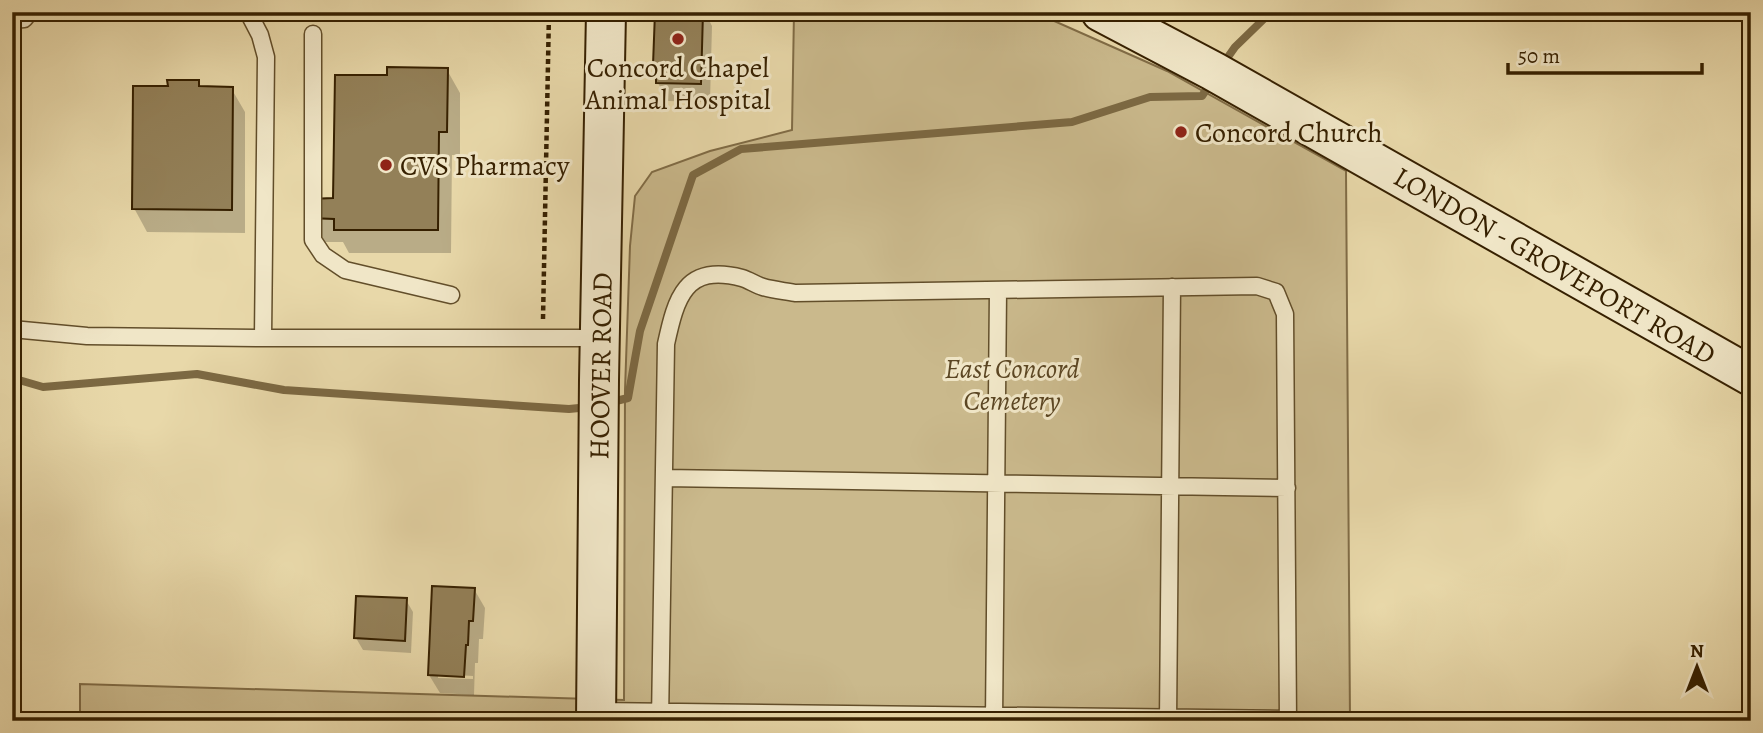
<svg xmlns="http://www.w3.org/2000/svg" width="1763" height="733" viewBox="0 0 1763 733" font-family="Alegreya,serif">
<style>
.green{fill:#cab98c;stroke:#806c46;stroke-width:2}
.shadow{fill:#0003;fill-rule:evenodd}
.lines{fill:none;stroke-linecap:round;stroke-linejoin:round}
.stream{stroke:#7c6943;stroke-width:8}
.building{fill:#938058;stroke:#362000;stroke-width:2}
.lane-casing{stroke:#624e2a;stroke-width:19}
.secondary-casing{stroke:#362000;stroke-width:42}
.path{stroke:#362000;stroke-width:4.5;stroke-dasharray:5 3.5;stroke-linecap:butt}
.lane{stroke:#f0e6c7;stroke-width:16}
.secondary{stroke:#f0e6c7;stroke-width:38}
.poi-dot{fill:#8f2418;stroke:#f0e6c7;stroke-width:2.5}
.labels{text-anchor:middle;stroke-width:6;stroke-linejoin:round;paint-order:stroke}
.poi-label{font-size:28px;fill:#362000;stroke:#f0e6c7;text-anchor:start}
.street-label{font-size:28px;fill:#362000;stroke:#f0e6c7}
.park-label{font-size:28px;font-style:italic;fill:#5b4623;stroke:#f0e6c7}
</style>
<rect width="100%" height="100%" fill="#e8d8a9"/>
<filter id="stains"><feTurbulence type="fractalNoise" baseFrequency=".00286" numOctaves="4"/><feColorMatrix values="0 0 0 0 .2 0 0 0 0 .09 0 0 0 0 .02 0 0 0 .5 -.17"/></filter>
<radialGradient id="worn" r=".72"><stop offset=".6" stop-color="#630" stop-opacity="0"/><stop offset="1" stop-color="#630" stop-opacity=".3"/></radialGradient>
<!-- green -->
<path class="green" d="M794 12H1034L1167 71 1346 171 1350 721H80V684L624 700 625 390 630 246 635 196 652 172 710 151 792 130Z"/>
<!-- shadow -->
<path class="shadow" d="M657 12H705L712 26 710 102 668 101 658 83V70L655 65Z
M447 70 460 93V155H452L451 253H349L343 242H325L311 218 335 200 388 77Z
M198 82 202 88H231L245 112V233L147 232 134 208 170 87Z
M474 589 485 608 483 639H479L478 663H475L474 695 440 693 429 675ZM438 674 473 676V679L438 678Z
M406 600 413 612 411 653 363 650 356 638Z"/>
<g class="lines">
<!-- stream -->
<path class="stream" d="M1223 64 1235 47 1271 12
M12 378 43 387 197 374 284 390 569 409 579 408
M616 401 628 398 640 331 693 175 741 149 1072 122 1150 97 1202 96 1212 81"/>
</g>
<!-- building -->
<path class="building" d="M655 12H703L701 84 656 83V65H653Z
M387 67 448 68 447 132H439L438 230H334V219L310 218V199L333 198 335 75H387Z
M167 80H199V86L233 87 232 210 132 209 133 86H168Z
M432 586 475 588 473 621H469L468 645H466L464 677 428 675Z
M356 596 407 598 405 641 354 638Z"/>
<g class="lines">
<!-- lane casing -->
<g class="lane-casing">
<path id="lane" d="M248 12 260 35 266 57 263 338H600
M12 20 24 19 30 12
M313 34V240L323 255 345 270 451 295
M12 329 87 336 263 338
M664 478 1287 488
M596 711 1288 719
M660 721 666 344C676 298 685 263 742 278 749 280 756 285 763 287 773 290 785 291 795 293L1257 286 1276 292 1285 314 1288 721
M994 721 998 290
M1168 721 1172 287"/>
</g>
<!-- secondary casing -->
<g class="secondary-casing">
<path id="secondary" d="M1101 12 1213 71 1751 376
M596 721 599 380 606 12"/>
</g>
<!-- path -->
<path class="path" d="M543 319 549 12"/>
<!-- lane -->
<use href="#lane" class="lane"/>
<!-- secondary -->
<use href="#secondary" class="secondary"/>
</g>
<!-- markers -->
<g class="poi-dot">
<circle cx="678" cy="39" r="7"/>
<circle cx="1181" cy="132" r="7"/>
<circle cx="386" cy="165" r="7"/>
</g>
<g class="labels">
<!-- poi labels -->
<g class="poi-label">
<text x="678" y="77" text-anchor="middle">Concord Chapel<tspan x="678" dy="32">Animal Hospital</tspan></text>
<text x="1195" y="142">Concord Church</text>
<text x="400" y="175">CVS Pharmacy</text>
</g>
<!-- street labels -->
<g class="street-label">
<text transform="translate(1555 265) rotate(30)" y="10">LONDON - GROVEPORT ROAD</text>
<text transform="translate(600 366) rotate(-89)" y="10">HOOVER ROAD</text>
</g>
<!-- park labels -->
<g class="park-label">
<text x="1012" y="378">East Concord<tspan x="1012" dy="32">Cemetery</tspan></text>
</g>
</g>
<!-- margin -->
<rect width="1763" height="733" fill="none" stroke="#e8d8a9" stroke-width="42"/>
<rect x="14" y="14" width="1735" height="705" fill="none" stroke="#362000" stroke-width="3.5"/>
<rect x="21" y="21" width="1721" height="691" fill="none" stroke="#362000" stroke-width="2"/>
<!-- north arrow -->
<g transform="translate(1697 667)" stroke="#f0e6c7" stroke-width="5" paint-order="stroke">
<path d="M0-5L12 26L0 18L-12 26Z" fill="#362000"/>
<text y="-10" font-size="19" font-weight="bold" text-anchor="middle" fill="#362000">N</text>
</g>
<!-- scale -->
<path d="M1508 63v10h194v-10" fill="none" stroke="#362000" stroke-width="3.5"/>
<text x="1518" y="63" font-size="21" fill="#362000" stroke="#f0e6c7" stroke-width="5" paint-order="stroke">50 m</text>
<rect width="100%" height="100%" filter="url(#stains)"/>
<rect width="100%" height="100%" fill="url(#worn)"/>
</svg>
